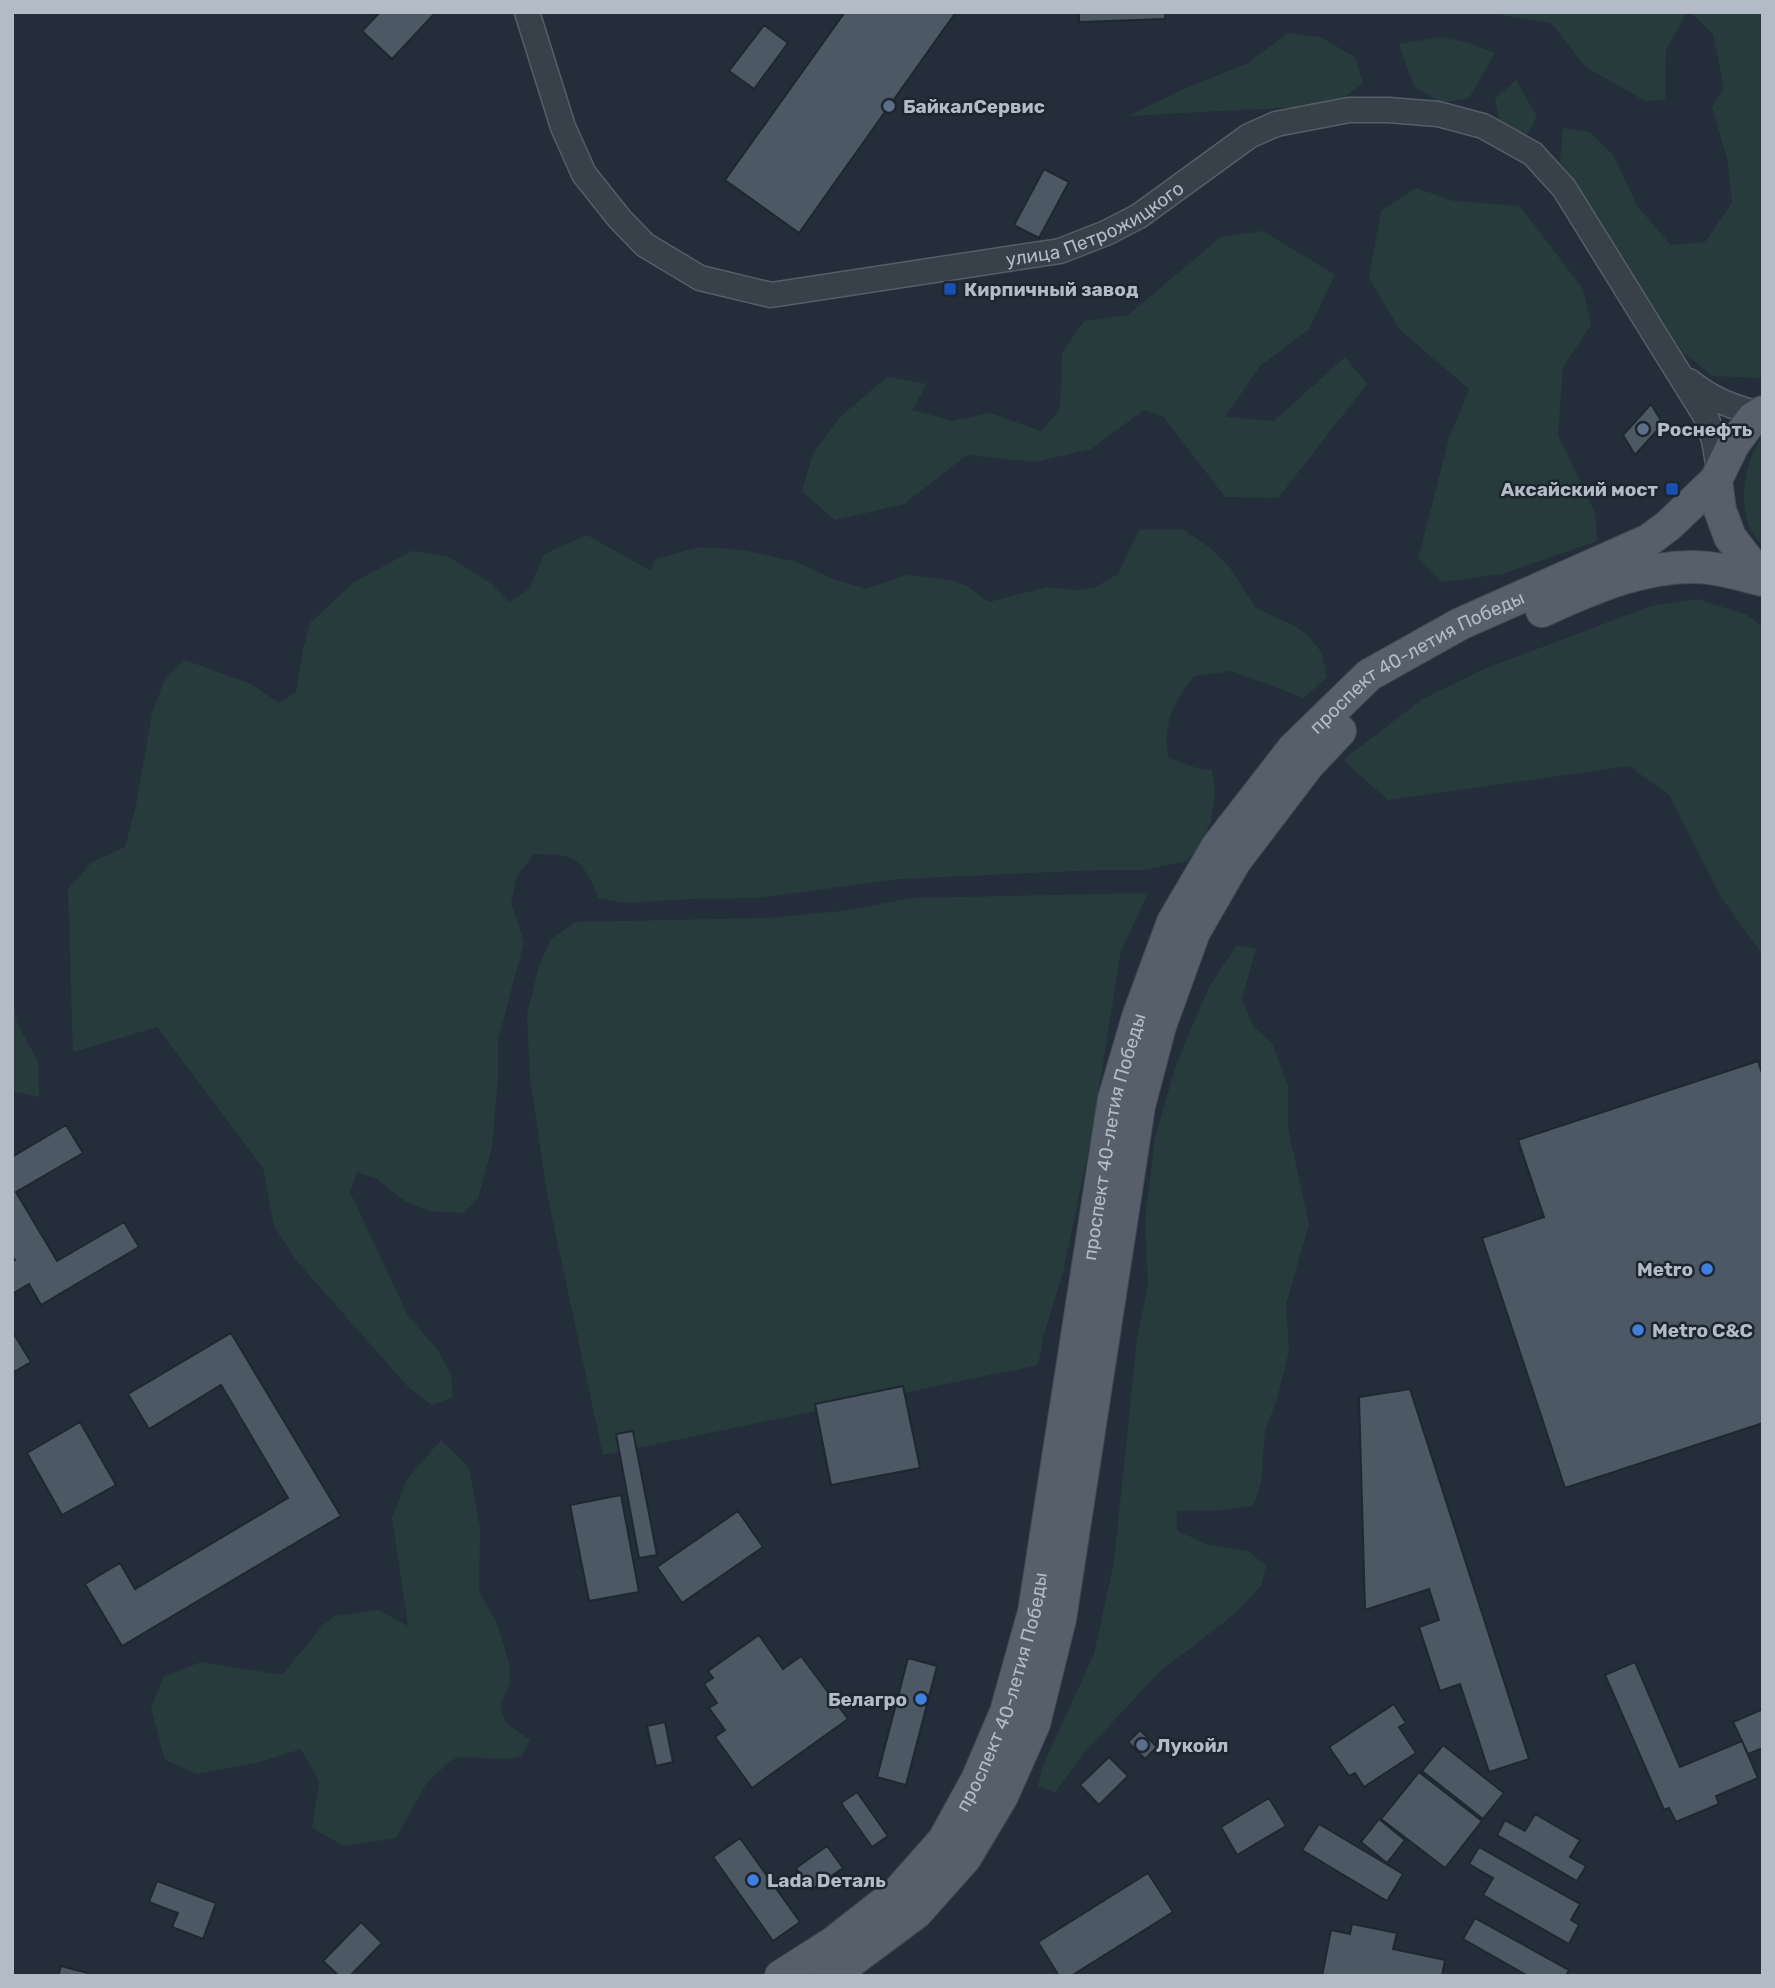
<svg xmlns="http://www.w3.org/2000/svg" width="1775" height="1988" viewBox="0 0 1775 1988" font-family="Rubik,sans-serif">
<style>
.green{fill:#273b3c}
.building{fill:#4c5965;stroke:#1f2731;stroke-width:2}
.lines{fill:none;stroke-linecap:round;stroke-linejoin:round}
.minor-casing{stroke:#565e68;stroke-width:27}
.major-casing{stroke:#414953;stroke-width:34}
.minor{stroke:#38404a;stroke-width:24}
.major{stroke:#565f6a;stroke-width:32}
.service-dot{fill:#5c6f8a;stroke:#1d252f;stroke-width:2.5}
.transit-dot{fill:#1a4fb4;stroke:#1d252f;stroke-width:2.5}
.shop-dot{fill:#3f7fe0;stroke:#1d252f;stroke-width:2.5}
.labels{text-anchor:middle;stroke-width:5;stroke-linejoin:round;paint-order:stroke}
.poi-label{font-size:19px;font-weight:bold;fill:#b3bbc6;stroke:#1d252f;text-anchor:start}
.street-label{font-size:19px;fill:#b3bbc6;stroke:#1d252f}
</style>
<rect width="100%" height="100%" fill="#242e3a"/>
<!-- green -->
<path class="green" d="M1482 12H1687L1666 50 1665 100 1645 101 1586 67 1551 23Z
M1690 12H1763L1761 378 1712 376 1682 351 1560 162 1563 128 1590 132 1613 155 1638 207 1671 245 1705 242 1732 203 1728 162 1712 107 1724 88 1713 34Z
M1287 33 1320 37 1355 57 1363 83 1334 105 1128 116 1188 87 1249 63Z
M1440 37 1469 43 1495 53 1469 98 1441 103 1414 86 1399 44Z
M1516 80 1537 117 1527 134 1500 126 1495 99Z
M1416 188 1454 201 1520 206 1583 289 1591 325 1563 367 1558 435 1595 512 1597 541 1502 574 1442 582 1418 559 1449 438 1469 389 1400 330 1369 278 1381 211Z
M1263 231 1335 275 1309 329 1260 366 1225 417 1274 421 1345 357 1367 384 1278 498 1225 497 1163 416 1144 410 1091 449 1035 462 967 455 904 504 835 520 802 491 813 454 839 418 887 377 927 384 912 410 952 421 990 413 1041 431 1060 409 1062 353 1084 321 1128 315 1221 237Z
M1763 435V545C1733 522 1743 462 1763 435Z
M1182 529 1209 547 1230 568 1256 608 1293 625 1308 635 1321 652 1327 677 1304 698 1232 671 1194 676C1173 702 1162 725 1169 758L1202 770H1212L1215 791 1211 822 1197 849 1187 861 1143 870H1095L900 879 756 898 688 899 625 903 598 898C584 859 574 853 534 854L517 876 511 902 524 942 498 1040V1079L492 1147 478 1199 463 1213 430 1211 405 1201 377 1179 357 1172 350 1192 407 1314 439 1352 451 1375 453 1397 432 1405 409 1388 296 1260 274 1226 263 1168 157 1027 73 1052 68 889 92 862 125 847 136 806 152 713 165 679 185 660 251 684 279 703 296 692 303 650 310 623 354 582 412 551 447 556 489 582 509 602 529 589 544 554 587 535 651 571 655 559 700 547 742 550 797 562 831 578 866 589 906 575 950 580 967 586 989 602 1047 587 1074 590 1094 588 1118 574 1139 530Z
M1697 599 1747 615 1763 627V955L1721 897 1669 795 1629 766 1388 800 1343 760 1421 700 1484 669 1651 606Z
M1148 893 1121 951 1091 1138 1063 1272 1044 1334 1038 1365 603 1455 547 1194 530 1077 527 1015 539 966 551 939 576 922 769 918 842 911 913 898Z
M1236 946 1256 948 1242 999 1253 1026 1272 1043 1288 1086V1128L1309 1224 1286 1304 1289 1351 1277 1399 1265 1431 1261 1483 1253 1506 1220 1510 1177 1511V1531L1209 1545 1248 1551 1266 1566 1261 1586 1232 1616 1159 1672 1082 1755 1055 1793 1038 1786 1042 1768 1094 1654 1114 1562 1137 1338 1148 1285 1145 1220 1155 1137 1176 1065 1209 987Z
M12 995 17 1023 38 1062 39 1097 12 1091Z
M441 1440 469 1468 480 1527 479 1592 497 1623 509 1663 510 1683 500 1706 505 1722 530 1740 522 1756 508 1759 459 1757 450 1761 426 1784 396 1838 344 1846 312 1828 319 1781 301 1749 260 1762 197 1774 165 1760 151 1708 163 1677 201 1662 282 1675 323 1625 335 1616 379 1610 408 1626 392 1518 407 1479Z"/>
<!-- building -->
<path class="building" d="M380 12H436L392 59 362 31Z
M845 12H956L799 233 725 180Z
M1079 12H1165V19L1079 22Z
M764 25 788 43 754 89 729 71Z
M1044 169 1069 182 1039 238 1014 225Z
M1651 404 1663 424 1635 455 1623 435Z
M1758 1061 1763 1076V1423L1565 1488 1482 1238 1544 1217 1518 1140Z
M66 1125 83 1153 16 1192 57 1261 124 1222 139 1247 41 1305 29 1284 12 1294V1262L15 1260 12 1256V1157Z
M12 1331 31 1362 12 1373Z
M231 1333 341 1516 122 1646 85 1584 120 1563 135 1589 288 1498 221 1385 149 1429 128 1394Z
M903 1386 920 1468 831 1485 815 1404Z
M1410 1389 1529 1759 1489 1772 1460 1684 1440 1691 1419 1627 1439 1620 1429 1589 1365 1610 1359 1397Z
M80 1422 116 1485 62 1515 27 1453Z
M633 1431 657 1555 639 1558 616 1434Z
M621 1495 639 1592 589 1601 570 1505Z
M738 1511 763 1547 682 1603 657 1567Z
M759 1635 783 1669 801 1656 848 1719 752 1788 715 1737 725 1730 709 1708 717 1703 704 1684 713 1678 708 1671Z
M908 1658 937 1666 906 1785 877 1777Z
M1635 1662 1680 1767 1742 1741 1758 1778 1716 1796 1719 1804 1676 1822 1669 1808 1664 1810 1605 1675Z
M1394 1704 1406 1723 1399 1727 1416 1753 1364 1787 1355 1773 1349 1776 1329 1747Z
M1763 1709V1748L1748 1754 1733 1722Z
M665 1722 673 1762 656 1766 647 1726Z
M1140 1730 1157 1747 1145 1759 1128 1742Z
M1443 1745 1504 1793 1483 1819 1422 1771Z
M1109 1757 1128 1776 1099 1805 1080 1785Z
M1419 1772 1482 1821 1445 1868 1381 1819Z
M857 1792 888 1836 872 1847 841 1803Z
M1269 1798 1286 1826 1237 1855 1221 1827Z
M1535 1814 1580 1840 1570 1857 1586 1866 1577 1881 1497 1835 1505 1820 1525 1831Z
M1379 1819 1405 1840 1387 1863 1361 1842Z
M1319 1824 1403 1874 1387 1901 1302 1850Z
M740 1838 800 1922 773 1941 713 1857Z
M827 1846 843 1868 811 1890 796 1868Z
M1479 1847 1580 1904 1571 1920 1579 1925 1569 1944 1483 1895 1493 1878 1469 1864Z
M1148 1873 1173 1912 1071 1976H1059L1038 1942Z
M157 1881 216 1903 203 1939 172 1927 178 1913 149 1902Z
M1475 1918 1569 1970 1566 1976H1528L1463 1939Z
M361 1922 382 1943 350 1976H339L323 1961Z
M1352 1924 1397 1933 1393 1949 1445 1960 1442 1976H1322L1331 1930 1350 1934Z
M61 1966 99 1976H58Z"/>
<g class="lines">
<!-- minor casing -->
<g class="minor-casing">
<g id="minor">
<path id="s1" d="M527 12 563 127 584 174 619 218 645 245 700 278 771 295 1060 251 1106 233 1139 216 1249 136 1276 124 1349 110H1388L1438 114 1483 126 1533 154 1564 188 1706 417 1714 440 1719 469"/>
<path d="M1689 381C1711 399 1732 407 1759 414"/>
</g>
</g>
<!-- major casing -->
<g class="major-casing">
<g id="major">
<path d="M1763 412 1753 418 1733 445 1716 480 1720 510 1730 537 1763 580"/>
<path d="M1542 611C1592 588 1653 561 1709 568 1727 570 1745 576 1763 580"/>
<path id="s2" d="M781 1976 833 1943 897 1893 944 1840 977 1780 1006 1712 1034 1612 1114 1099 1138 1017 1173 922 1217 847 1293 749 1369 675 1460 624 1649 540 1669 525 1716 480"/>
<path d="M831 1976 916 1913 965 1858 1002 1796 1034 1724 1060 1619 1139 1106 1160 1026 1194 932 1235 861 1308 765 1340 731"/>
</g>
</g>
<!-- minor -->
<use href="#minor" class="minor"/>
<!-- major -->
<use href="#major" class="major"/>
</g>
<!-- markers -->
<g class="service-dot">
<circle cx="889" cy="106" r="7"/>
<circle cx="1643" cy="429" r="7"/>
<circle cx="1142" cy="1745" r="7"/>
</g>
<g class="transit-dot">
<rect x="943" y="282" width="14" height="14" rx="3.5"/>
<rect x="1665" y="482" width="14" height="14" rx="3.5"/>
</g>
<g class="shop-dot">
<circle cx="1707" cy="1269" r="7"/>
<circle cx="1638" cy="1330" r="7"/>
<circle cx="921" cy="1699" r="7"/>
<circle cx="753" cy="1880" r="7"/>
</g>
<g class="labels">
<!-- poi labels -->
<g class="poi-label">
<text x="903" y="113">БайкалСервис</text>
<text x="964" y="296">Кирпичный завод</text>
<text x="1657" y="436">Роснефть</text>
<text x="1658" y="496" text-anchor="end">Аксайский мост</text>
<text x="1693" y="1276" text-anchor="end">Metro</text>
<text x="1652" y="1337">Metro C&amp;C</text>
<text x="907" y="1706" text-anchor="end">Белагро</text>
<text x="1156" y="1752">Лукойл</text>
<text x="767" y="1887">Lada Dеталь</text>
</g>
<!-- street labels -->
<g class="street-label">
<text dy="7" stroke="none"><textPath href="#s1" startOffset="737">улица Петрожицкого</textPath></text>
<text dy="7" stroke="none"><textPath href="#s2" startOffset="1530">проспект 40-летия Победы</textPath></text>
<text dy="7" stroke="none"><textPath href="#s2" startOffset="942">проспект 40-летия Победы</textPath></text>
<text dy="7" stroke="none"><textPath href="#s2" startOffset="374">проспект 40-летия Победы</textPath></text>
</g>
</g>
<!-- border -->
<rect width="1775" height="1988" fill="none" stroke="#b3bbc6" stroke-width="28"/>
</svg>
